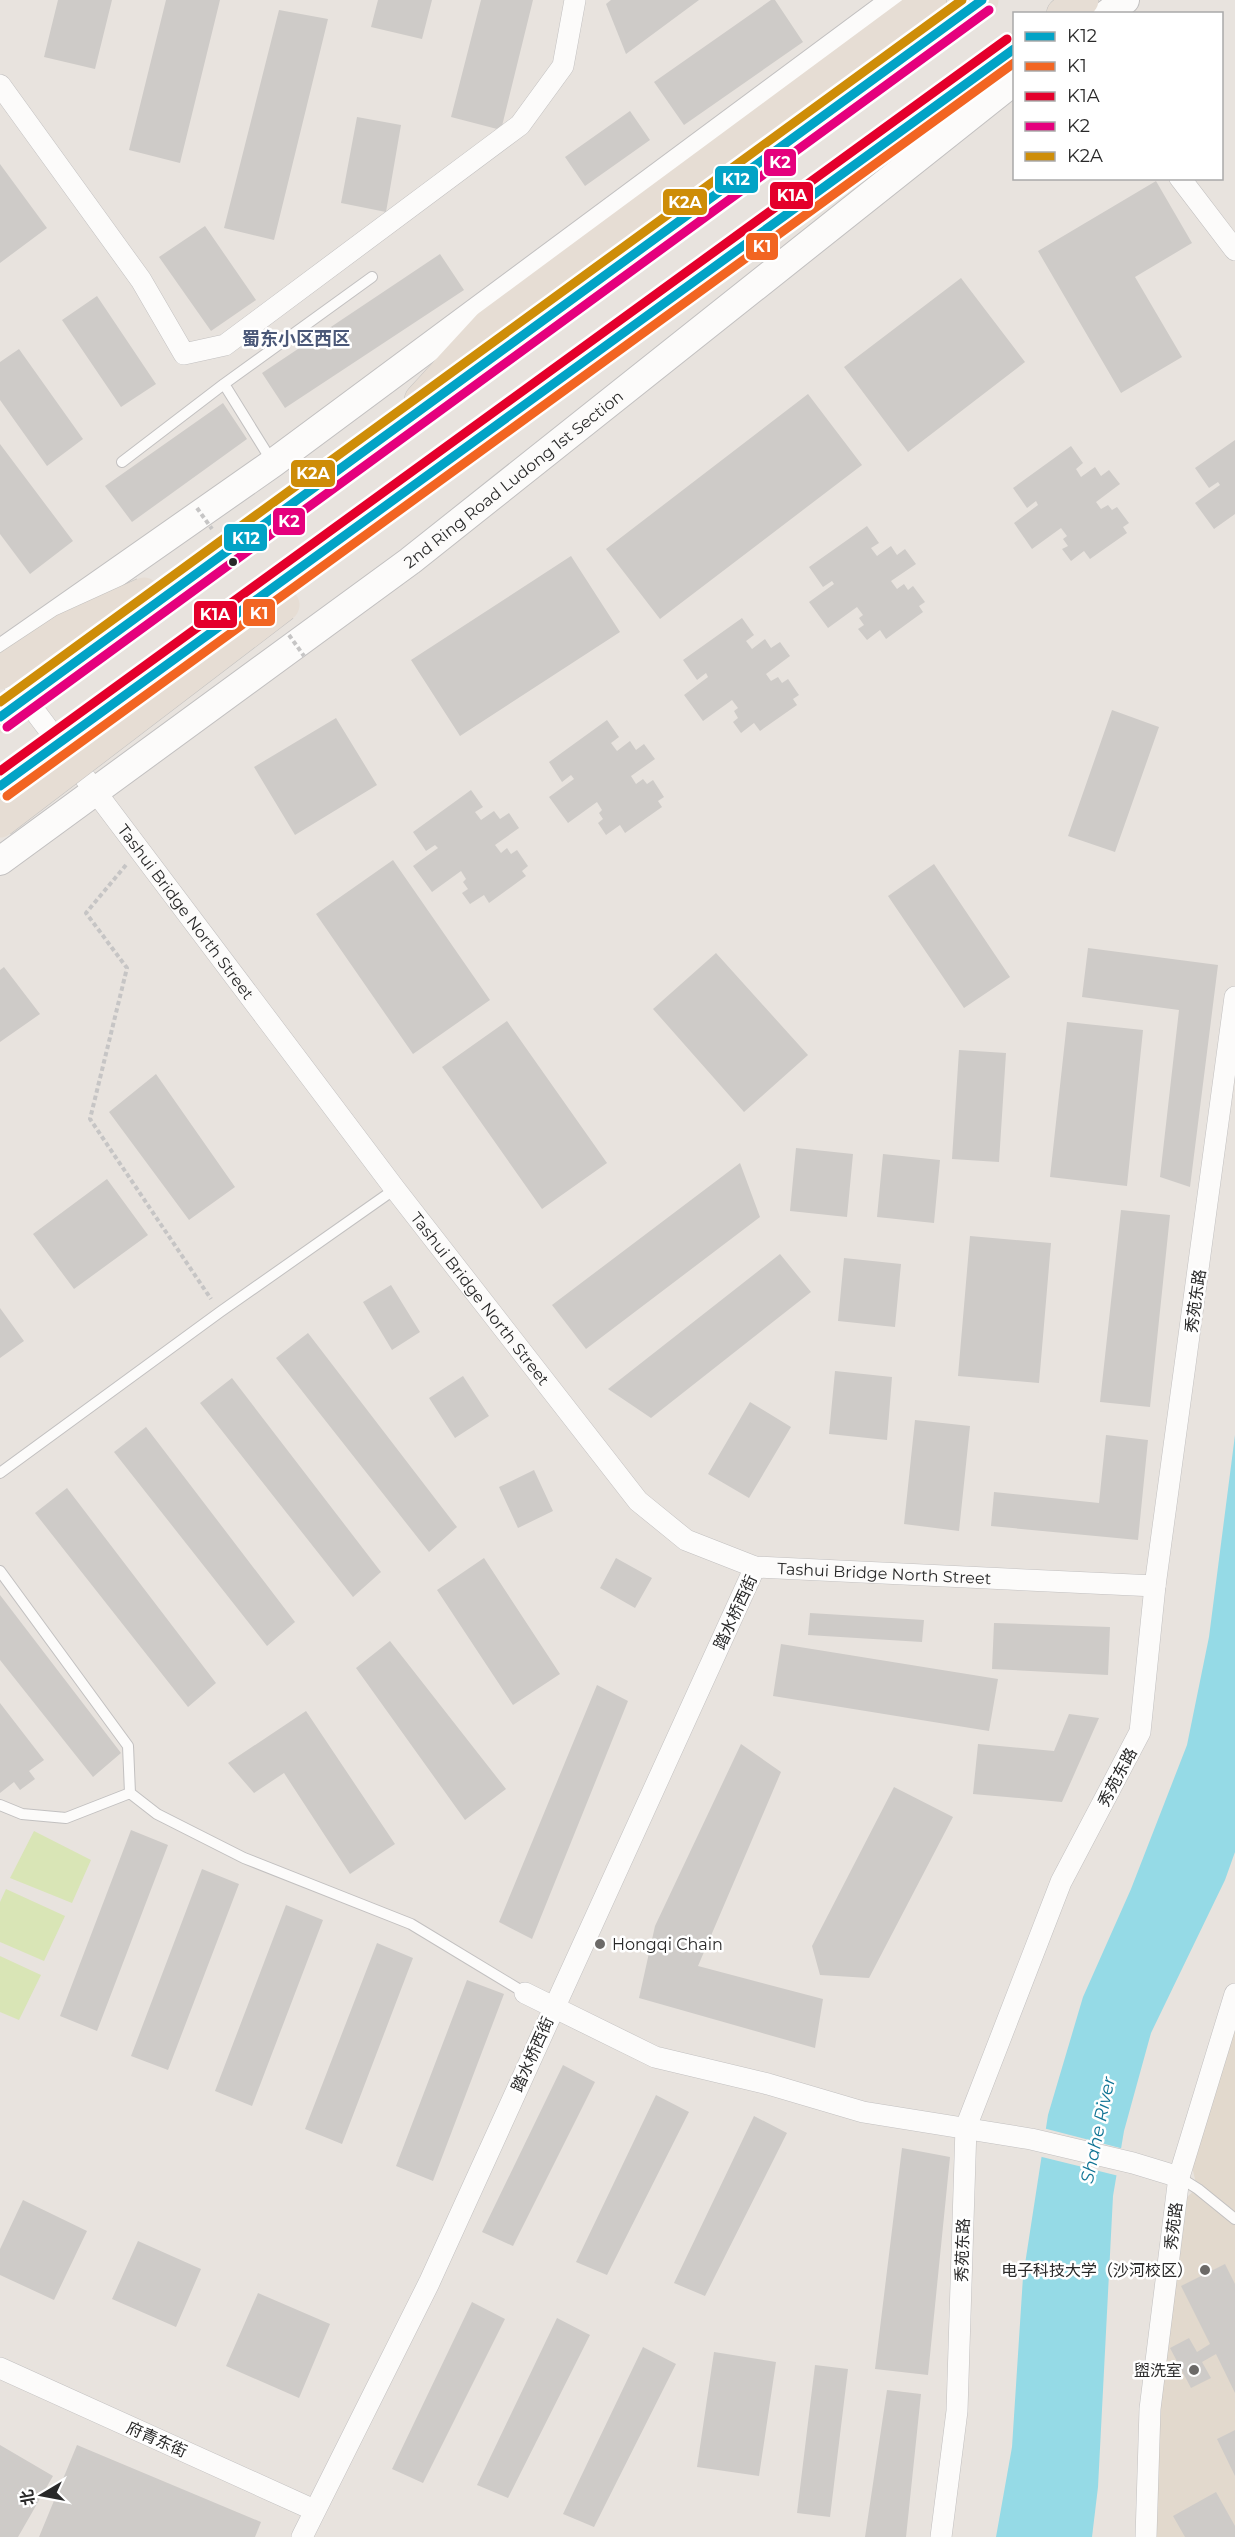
<svg xmlns="http://www.w3.org/2000/svg" width="1235" height="2537" viewBox="0 0 1235 2537" font-family="Montserrat,'Noto Sans SC',sans-serif">
<style>
.education{fill:#e2d9cd}
.pitch{fill:#d9e5b6}
.water{fill:#95dae6}
.pier{fill:#e8e3de}
.building{fill:#cecbc8}
.lines{fill:none;stroke-linecap:round;stroke-linejoin:round}
.service-casing{stroke:#c2c0c0;stroke-width:12}
.minor-casing{stroke:#c2c0c0;stroke-width:22}
.secondary-casing{stroke:#c2c0c0;stroke-width:30}
.trunk-casing{stroke:#c4c2c0;stroke-width:34}
.path{stroke:#c6c5c5;stroke-width:4;stroke-dasharray:4.5 3;stroke-linecap:butt}
.service{stroke:#fcfbfa;stroke-width:10}
.minor{stroke:#fcfbfa;stroke-width:21}
.secondary{stroke:#fcfbfa;stroke-width:28}
.trunk{stroke:#e6ddd4;stroke-width:33}
.trunk-bridge-casing{stroke:#c4c2c0;stroke-width:34;stroke-linecap:butt}
.path-bridge{stroke:#c6c5c5;stroke-width:4;stroke-dasharray:4.5 3;stroke-linecap:butt}
.trunk-bridge{stroke:#e6ddd4;stroke-width:33}
.bus-1-casing{stroke:#fff;stroke-width:14}
.bus-2-casing{stroke:#fff;stroke-width:14}
.bus-3-casing{stroke:#fff;stroke-width:14}
.bus-4-casing{stroke:#fff;stroke-width:14}
.bus-5-casing{stroke:#fff;stroke-width:14}
.bus-1{stroke:#02a3c6;stroke-width:9}
.bus-2{stroke:#f26522;stroke-width:9}
.bus-3{stroke:#e4002b;stroke-width:9}
.bus-4{stroke:#e5007d;stroke-width:9}
.bus-5{stroke:#ce8d08;stroke-width:9}
.bus-dot{fill:#292929;stroke:#fff;stroke-width:2}
.poi-dot{fill:#6c6a68;stroke:#fff;stroke-width:2}
.labels{text-anchor:middle;stroke-width:5;stroke-linejoin:round;paint-order:stroke}
.street-label{font-size:16px;fill:#292929;stroke:#fff}
.poi-label{font-size:16px;fill:#292929;stroke:#fff;text-anchor:end}
.neighbourhood-label{font-size:18px;font-weight:bold;fill:#4b5878;stroke:#fff}
.water-label{font-size:18px;font-style:italic;fill:#117595;stroke:#fff}
.line-badge{stroke:#fff;stroke-width:2}
.badge-label{font-size:16px;text-anchor:middle;font-weight:bold;fill:#fff}
</style>
<rect width="100%" height="100%" fill="#e8e3de"/>
<!-- education -->
<path class="education" d="M1235 2027V2537H1153L1156 2432 1186 2198 1197 2188 1191 2162Z"/>
<!-- pitch -->
<path class="pitch" d="M34 1831 91 1860 72 1903 10 1878Z
M6 1889 65 1916 44 1961 0 1942V1902Z
M0 1956 41 1975 19 2020 0 2012Z"/>
<!-- water -->
<path class="water" d="M1235 1435V1852L1225 1880 1151 2033 1124 2131 1113 2196 1098 2487 1092 2537H996L1012 2447 1023 2277 1048 2115 1083 1997 1131 1889 1187 1745 1209 1637Z"/>
<!-- pier -->
<path class="pier" d="M1043 2128 1124 2149 1119 2176 1038 2156Z"/>
<!-- building -->
<path class="building" d="M58 0H112L95 69 44 57Z
M166 0H220L180 163 129 150Z
M378 0H432L422 39 371 27Z
M481 0H533L501 130 451 117Z
M611 0H699L626 54 606 4Z
M771 0H775L803 42 684 125 654 82Z
M279 10 328 19 274 240 224 228Z
M630 111 650 140 585 186 565 157Z
M357 117 401 125 386 212 341 203Z
M0 164 47 228 0 263Z
M1156 181 1192 243 1135 277 1182 357 1121 393 1038 251Z
M205 226 256 300 211 331 159 257Z
M440 254 464 290 285 408 262 373Z
M961 278 1025 362 908 452 844 367Z
M97 296 156 384 121 407 62 320Z
M19 349 83 439 47 466 0 400V362Z
M808 394 862 465 660 619 606 549Z
M223 403 247 439 132 522 105 486Z
M1235 440V514L1214 529 1195 503 1220 485 1218 482 1209 488 1195 468Z
M0 444 73 541 30 574 0 534Z
M1071 446 1083 463 1076 469 1081 477 1095 467 1101 476 1109 470 1120 484 1096 502 1101 509 1108 505 1112 510 1117 507 1129 523 1123 527 1127 533 1090 559 1084 551 1071 561 1062 549 1068 546 1063 539 1067 536 1061 528 1032 549 1014 523 1038 505 1036 501 1027 508 1013 488Z
M867 526 879 543 871 548 877 556 891 546 897 555 905 549 916 564 891 581 897 589 904 584 908 590 913 586 925 602 919 606 923 612 886 639 880 630 867 640 858 629 864 625 859 618 863 615 857 607 828 628 809 602 834 584 832 581 823 587 809 567Z
M571 556 620 632 460 736 411 660Z
M742 618 754 635 746 641 752 649 765 639 771 648 780 642 790 656 766 674 771 681 778 677 782 683 788 679 799 695 793 699 797 705 760 731 754 723 741 733 733 722 738 718 734 711 738 708 732 700 703 721 684 695 708 677 706 673 697 680 683 660Z
M1112 710 1159 727 1115 852 1068 836Z
M336 718 377 785 295 835 254 767Z
M607 720 619 737 611 743 617 751 630 741 636 750 644 744 655 759 631 776 636 784 643 779 647 784 653 780 664 797 658 801 662 807 625 833 620 825 606 835 598 823 603 819 599 813 602 810 597 802 568 823 549 797 574 779 571 775 562 782 549 762Z
M471 790 483 807 475 812 481 820 494 811 500 819 509 813 519 828 495 845 501 853 507 848 511 854 517 850 528 866 522 871 526 876 489 903 484 895 470 904 462 893 468 889 463 882 466 879 461 871 432 892 413 866 438 848 435 845 426 851 413 832Z
M393 860 490 1000 413 1054 316 914Z
M934 864 1010 977 964 1008 888 896Z
M1088 948 1218 965 1190 1187 1160 1177 1179 1010 1082 997Z
M716 953 808 1055 744 1112 653 1009Z
M4 967 40 1014 0 1042V970Z
M507 1021 607 1163 542 1209 442 1067Z
M1067 1022 1143 1030 1127 1186 1050 1177Z
M959 1050 1006 1053 999 1162 952 1159Z
M156 1074 235 1187 189 1220 109 1112Z
M796 1148 853 1154 847 1217 790 1211Z
M883 1154 940 1160 934 1223 877 1217Z
M740 1163 760 1217 586 1349 552 1305Z
M107 1179 148 1235 74 1289 33 1234Z
M1121 1210 1170 1215 1150 1407 1100 1402Z
M970 1236 1051 1243 1039 1383 958 1376Z
M780 1254 811 1292 651 1418 608 1389Z
M844 1258 901 1264 895 1327 838 1321Z
M391 1285 420 1332 392 1350 363 1302Z
M0 1308 24 1341 0 1358Z
M308 1333 457 1527 429 1552 276 1358Z
M835 1371 892 1377 887 1440 829 1434Z
M463 1376 489 1416 455 1438 429 1398Z
M232 1378 381 1572 353 1597 200 1403Z
M750 1402 791 1427 749 1498 708 1474Z
M915 1420 970 1426 959 1531 904 1524Z
M146 1427 295 1622 267 1646 114 1452Z
M1106 1435 1148 1440 1138 1540 991 1526 994 1492 1099 1503Z
M534 1470 553 1511 518 1528 499 1487Z
M67 1488 216 1683 188 1707 35 1513Z
M484 1558 560 1674 513 1705 437 1590Z
M616 1558 652 1578 635 1608 600 1588Z
M0 1595 121 1753 93 1777 0 1660Z
M810 1613 924 1620 922 1642 808 1635Z
M994 1623 1110 1627 1108 1675 992 1669Z
M390 1641 506 1789 465 1820 356 1668Z
M781 1644 998 1679 989 1731 773 1696Z
M597 1685 628 1701 532 1939 499 1922Z
M0 1703 44 1760 29 1771 35 1779 20 1790 14 1782 0 1793Z
M306 1711 395 1844 350 1874 284 1773 254 1793 228 1763Z
M1069 1714 1099 1718 1062 1802 973 1794 978 1744 1054 1751Z
M741 1744 781 1772 698 1966 823 1999 815 2048 639 1998 655 1926Z
M894 1787 953 1817 869 1978 820 1975 812 1946Z
M131 1830 168 1845 97 2031 60 2016Z
M202 1869 239 1884 168 2070 131 2056Z
M286 1905 323 1920 252 2106 215 2091Z
M377 1943 413 1958 342 2144 305 2129Z
M467 1980 504 1994 433 2181 396 2166Z
M563 2065 595 2082 513 2246 482 2232Z
M656 2095 689 2112 607 2275 576 2262Z
M754 2116 787 2133 705 2296 674 2283Z
M902 2148 950 2157 928 2375 875 2369Z
M23 2200 87 2231 54 2300 0 2275V2249Z
M138 2241 201 2269 176 2327 112 2299Z
M1225 2264 1235 2284V2393L1216 2354 1202 2362 1211 2378 1191 2388 1170 2348 1189 2338 1197 2352 1210 2344 1181 2286Z
M258 2293 330 2324 299 2398 226 2366Z
M472 2302 505 2319 423 2483 392 2469Z
M557 2318 590 2335 508 2498 477 2485Z
M643 2347 676 2364 594 2527 563 2514Z
M714 2352 776 2362 759 2476 697 2467Z
M815 2365 848 2369 830 2517 797 2513Z
M887 2390 921 2394 906 2537H865Z
M1235 2430V2476L1217 2439Z
M0 2445 53 2476 18 2537H0Z
M77 2445 261 2522 255 2537H39Z
M1216 2492 1235 2526V2537H1185L1173 2516Z"/>
<g class="lines">
<!-- service casing -->
<g class="service-casing">
<path id="service" d="M224 384 273 463
M122 462 224 384 372 277
M0 1473 220 1312 395 1189
M0 1571 128 1746 130 1793
M0 1805 22 1814 66 1818 130 1793 157 1814 244 1858 411 1924 525 1993
M1179 2177 1198 2189 1235 2219"/>
</g>
<!-- minor casing -->
<g class="minor-casing">
<g id="minor">
<path d="M0 85 141 280 184 354 225 345 520 125 563 66 575 0"/>
<path d="M1180 178 1235 250"/>
<path id="s1" d="M0 665 395 1189 638 1501 686 1540 755 1567 1155 1586"/>
<path d="M525 1993 655 2057 768 2084 863 2112 1031 2139 1133 2163 1179 2177"/>
<path d="M0 2368 314 2510"/>
<path d="M302 2537 429 2283 755 1567"/>
<path d="M941 2537 957 2411 966 2127 1061 1882 1140 1732 1155 1586 1235 997"/>
<path d="M1146 2537 1150 2409 1179 2177 1235 1994"/>
</g>
</g>
<!-- secondary casing -->
<g class="secondary-casing">
<g id="secondary">
<path d="M1107 14 1125 0"/>
<path d="M0 654 273 463 897 0"/>
<path id="s2" d="M0 861 410 561 1014 81"/>
</g>
</g>
<!-- trunk casing -->
<g class="trunk-casing">
<path id="trunk" d="M1063 14 1082 0
M421 400 489 326 930 0"/>
</g>
<!-- path -->
<path class="path" d="M126 865 86 913 127 968 90 1119 211 1299"/>
<!-- service -->
<use href="#service" class="service"/>
<!-- minor -->
<use href="#minor" class="minor"/>
<!-- secondary -->
<use href="#secondary" class="secondary"/>
<!-- trunk -->
<use href="#trunk" class="trunk"/>
<!-- trunk-bridge casing -->
<g class="trunk-bridge-casing">
<path id="trunk-bridge" d="M0 673 65 630 144 594
M0 717 982 0
M0 786 1014 49
M0 821 283 605"/>
</g>
<!-- path-bridge -->
<path class="path-bridge" d="M197 508 212 529
M289 635 304 656"/>
<!-- trunk-bridge -->
<use href="#trunk-bridge" class="trunk-bridge"/>
<!-- bus-1 casing -->
<g class="bus-1-casing">
<path id="bus-1" d="M0 717 982 0
M0 786 1014 49"/>
</g>
<!-- bus-2 casing -->
<g class="bus-2-casing">
<path id="bus-2" d="M7 796 1014 63"/>
</g>
<!-- bus-3 casing -->
<g class="bus-3-casing">
<path id="bus-3" d="M0 771 1007 39"/>
</g>
<!-- bus-4 casing -->
<g class="bus-4-casing">
<path id="bus-4" d="M7 727 989 10"/>
</g>
<!-- bus-5 casing -->
<g class="bus-5-casing">
<path id="bus-5" d="M0 702 962 0"/>
</g>
<!-- bus-1 -->
<use href="#bus-1" class="bus-1"/>
<!-- bus-2 -->
<use href="#bus-2" class="bus-2"/>
<!-- bus-3 -->
<use href="#bus-3" class="bus-3"/>
<!-- bus-4 -->
<use href="#bus-4" class="bus-4"/>
<!-- bus-5 -->
<use href="#bus-5" class="bus-5"/>
</g>
<!-- markers -->
<circle class="bus-dot" cx="233" cy="562" r="5"/>
<g class="poi-dot">
<circle cx="600" cy="1944" r="6"/>
<circle cx="1205" cy="2270" r="6"/>
<circle cx="1194" cy="2370" r="6"/>
</g>
<g class="labels">
<!-- street labels -->
<g class="street-label">
<text dy="6" stroke="none"><textPath href="#s2" startOffset="640">2nd Ring Road Ludong 1st Section</textPath></text>
<text dy="6" stroke="none"><textPath href="#s1" startOffset="309">Tashui Bridge North Street</textPath></text>
<text dy="6" stroke="none"><textPath href="#s1" startOffset="795">Tashui Bridge North Street</textPath></text>
<text transform="translate(1195 1301) rotate(-82)" y="6">秀苑东路</text>
<text dy="6" stroke="none"><textPath href="#s1" startOffset="1317">Tashui Bridge North Street</textPath></text>
<text transform="translate(735 1612) rotate(-65)" y="6">踏水桥西街</text>
<text transform="translate(1117 1777) rotate(-62)" y="6">秀苑东路</text>
<text transform="translate(532 2054) rotate(-66)" y="6">踏水桥西街</text>
<text transform="translate(1173 2226) rotate(-83)" y="6">秀苑路</text>
<text transform="translate(962 2250) rotate(-88)" y="6">秀苑东路</text>
<text transform="translate(157 2439) rotate(24)" y="6">府青东街</text>
</g>
<!-- poi labels -->
<g class="poi-label">
<text x="612" y="1950" text-anchor="start">Hongqi Chain</text>
<text x="1193" y="2276">电子科技大学（沙河校区）</text>
<text x="1182" y="2376">盥洗室</text>
</g>
<!-- neighbourhood labels -->
<g class="neighbourhood-label">
<text x="296" y="345">蜀东小区西区</text>
</g>
<!-- water labels -->
<g class="water-label">
<text transform="translate(1098 2130) rotate(-78)" y="6">Shahe River</text>
</g>
</g>
<g class="line-badge">
<rect x="763" y="148" width="34" height="29" rx="6" fill="#e5007d"/>
<rect x="714" y="165" width="45" height="29" rx="6" fill="#02a3c6"/>
<rect x="769" y="181" width="45" height="29" rx="6" fill="#e4002b"/>
<rect x="662" y="188" width="46" height="28" rx="6" fill="#ce8d08"/>
<rect x="745" y="232" width="34" height="29" rx="6" fill="#f26522"/>
<rect x="290" y="459" width="46" height="29" rx="6" fill="#ce8d08"/>
<rect x="272" y="507" width="34" height="29" rx="6" fill="#e5007d"/>
<rect x="223" y="523" width="45" height="29" rx="6" fill="#02a3c6"/>
<rect x="242" y="598" width="34" height="29" rx="6" fill="#f26522"/>
<rect x="193" y="600" width="45" height="29" rx="6" fill="#e4002b"/>
</g>
<g class="badge-label">
<text x="780" y="168">K2</text>
<text x="736" y="185">K12</text>
<text x="792" y="201">K1A</text>
<text x="685" y="208">K2A</text>
<text x="762" y="252">K1</text>
<text x="313" y="479">K2A</text>
<text x="289" y="527">K2</text>
<text x="246" y="544">K12</text>
<text x="259" y="619">K1</text>
<text x="215" y="620">K1A</text>
</g>
<!-- legend -->
<rect x="1013" y="12" width="210" height="168" fill="#ffffff" stroke="#a9a9a9" stroke-width="1.5"/>
<rect x="1025" y="32" width="30" height="9" fill="#02a3c6" stroke="#a9a9a9" stroke-width="1.5"/>
<text x="1067" y="42" font-size="18" fill="#292929">K12</text>
<rect x="1025" y="62" width="30" height="9" fill="#f26522" stroke="#a9a9a9" stroke-width="1.5"/>
<text x="1067" y="72" font-size="18" fill="#292929">K1</text>
<rect x="1025" y="92" width="30" height="9" fill="#e4002b" stroke="#a9a9a9" stroke-width="1.5"/>
<text x="1067" y="102" font-size="18" fill="#292929">K1A</text>
<rect x="1025" y="122" width="30" height="9" fill="#e5007d" stroke="#a9a9a9" stroke-width="1.5"/>
<text x="1067" y="132" font-size="18" fill="#292929">K2</text>
<rect x="1025" y="152" width="30" height="9" fill="#ce8d08" stroke="#a9a9a9" stroke-width="1.5"/>
<text x="1067" y="162" font-size="18" fill="#292929">K2A</text>
<!-- north arrow -->
<g transform="translate(42 2495) rotate(260)" stroke="#ffffff" stroke-width="4.5" paint-order="stroke">
<path d="M0-4.5L10 22L0 15L-10 22Z" fill="#292929"/>
<text y="-9" font-size="16" font-weight="bold" text-anchor="middle" fill="#292929">北</text>
</g>
</svg>
